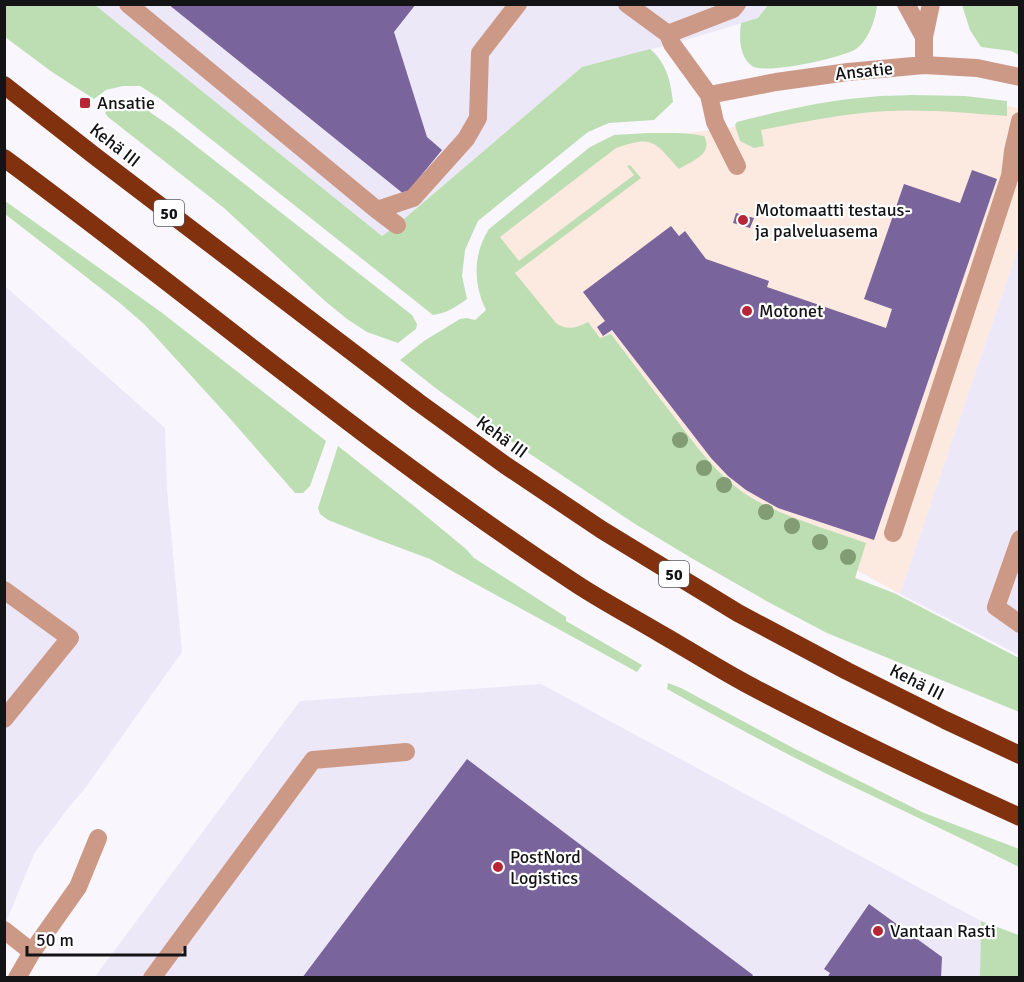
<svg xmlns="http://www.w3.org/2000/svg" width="1024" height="982" viewBox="0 0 1024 982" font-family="Signika,sans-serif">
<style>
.commercial{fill:#fce9e0}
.built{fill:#ede8f8}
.green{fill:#bddeb3}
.building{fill:#7a649c}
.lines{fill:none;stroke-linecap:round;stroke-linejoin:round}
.minor{stroke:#cd9987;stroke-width:18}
.highway{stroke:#81310e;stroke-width:18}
.tree{fill:#829d74}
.poi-dot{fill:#b72634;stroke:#fff;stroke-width:2}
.labels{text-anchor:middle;stroke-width:4.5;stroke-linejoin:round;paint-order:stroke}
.shield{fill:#fff;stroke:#5a5a5c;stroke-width:1.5}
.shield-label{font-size:16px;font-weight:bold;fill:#141316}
.street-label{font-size:18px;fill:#141316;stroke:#fff}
.poi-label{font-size:18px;fill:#141316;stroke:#fff;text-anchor:start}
</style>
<rect width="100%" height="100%" fill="#f9f6fe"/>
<!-- commercial -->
<path class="commercial" d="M970 101 1019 108V245L900 594 724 496 481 252 492 233 626 140 722 129 868 102Z"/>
<!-- built -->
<path class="built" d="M95 5H802L672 44 582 67 397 225 382 236Z
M1019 245V655L900 594Z
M5 286 165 428 167 489 182 652 86 787 65 812 34 854 5 925Z
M541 684 981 921 980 977 94 978 300 701Z"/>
<!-- green -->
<path class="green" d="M769 4H877V5C876 19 868 41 856 49 842 58 764 75 752 66 739 56 739 38 741 23L758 18Z
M4 5H95L382 236 397 225 582 67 650 49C666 62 671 82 673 102L654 120 609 123 588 132 478 221 465 250 462 276 467 299C456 307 447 313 433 315L159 98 140 86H123L106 90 94 99 52 72 5 37Z
M962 5H1019V55L1011 51 981 47 970 30Z
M911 95 965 96 1007 101V116C967 113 927 109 888 111 845 113 803 122 761 130L764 146 754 148 740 141 735 125 737 122C781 111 825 100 870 97 883 95 898 96 911 95Z
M127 100 135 102 173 128 412 315 417 324 416 329 412 332 398 343 367 332 347 319 325 301 224 208 108 117 105 113 110 107Z
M648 133C667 133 686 132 704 136 714 154 692 161 679 169 654 141 653 135 616 148L500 237 519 261 634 175 627 166 630 165 641 178 515 273 556 323C567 331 576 328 588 322L600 338 611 334C632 362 653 390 675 418 696 446 717 475 747 495 779 516 828 529 866 543L855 578 894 593 1019 658V712L827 633 770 603 693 559 635 524 500 434 438 390 400 360 424 341 460 319 467 318 475 320 486 310C473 283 473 254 489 229L590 147 614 135Z
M5 201 161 312 326 441 310 486 303 493H295L226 414 144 324 121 304 5 214Z
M338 446 414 506 466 549 474 558 566 617V621L642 665 637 672 430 559 379 540 328 520 320 514 318 508Z
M668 683 681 688 795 749 924 813 1019 849V867C966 840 912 815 858 789 793 758 730 724 667 689Z
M981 921 1019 935V977H980Z"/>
<!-- building -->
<path class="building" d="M168 4H416L394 32 427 137 442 150 405 195Z
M972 170 997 179 874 540 778 508 746 490 728 476 711 458 612 330 603 336 597 327 605 321 583 292 671 226 679 236 685 231 706 259 769 281 767 287 886 328 892 309 864 299 904 184 960 203Z
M736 213 754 218 750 228 733 223Z
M467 759 753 975 751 978H302Z
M869 904 942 957 941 978H827L830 973 824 969Z"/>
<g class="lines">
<!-- minor -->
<path class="minor" d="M128 4 377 210 397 225
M627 4 668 34 672 44 709 95 715 122 737 166
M906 4 924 37
M668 34 733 9 737 4
M924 65V37L931 4
M709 95 776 82 848 72 924 65 977 68 1020 77
M377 210 413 198 466 139 478 118 480 53 518 4
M893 533 1010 176 1013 151 1020 121
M1020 539 996 607 1020 624
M4 590 70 638 4 719
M4 930 32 952
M17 978 32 952 78 887 98 838
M152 978 313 760 406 752"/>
<!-- highway -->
<path class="highway" d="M4 85 96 157 418 402 505 465 602 530 738 613 847 671 945 720 1020 755
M4 158C194 298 374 451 572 581 600 600 631 616 661 634 689 650 717 668 745 683 835 731 927 775 1020 817"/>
</g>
<!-- trees -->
<g class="tree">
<circle cx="680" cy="440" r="8"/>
<circle cx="704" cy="468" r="8"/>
<circle cx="724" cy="485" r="8"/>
<circle cx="766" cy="512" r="8"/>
<circle cx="792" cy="526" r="8"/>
<circle cx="820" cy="542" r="8"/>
<circle cx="848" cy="557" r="8"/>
</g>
<!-- markers -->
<g class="poi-dot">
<rect x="79" y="97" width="12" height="12" rx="3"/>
<circle cx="743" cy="220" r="6"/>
<circle cx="747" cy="311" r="6"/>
<circle cx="498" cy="867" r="6"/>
<circle cx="878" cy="931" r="6"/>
</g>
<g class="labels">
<!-- shield labels -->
<g class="shield">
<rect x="154" y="200" width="30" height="26" rx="4.5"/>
<rect x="659" y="561" width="30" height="26" rx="4.5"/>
</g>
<g class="shield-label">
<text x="169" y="219">50</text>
<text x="674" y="580">50</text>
</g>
<!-- street labels -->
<g class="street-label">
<text transform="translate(864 71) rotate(-6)" y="6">Ansatie</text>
<text transform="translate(115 145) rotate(38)" y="6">Kehä III</text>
<text transform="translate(502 437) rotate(36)" y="6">Kehä III</text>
<text transform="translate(917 682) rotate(27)" y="6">Kehä III</text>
</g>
<!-- poi labels -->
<g class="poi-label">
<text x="97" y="109">Ansatie</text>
<text x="755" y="216">Motomaatti testaus-<tspan x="755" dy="21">ja palveluasema</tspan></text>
<text x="759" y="317">Motonet</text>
<text x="510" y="863">PostNord<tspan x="510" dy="21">Logistics</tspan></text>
<text x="890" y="937">Vantaan Rasti</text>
</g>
</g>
<!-- border -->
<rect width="1024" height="982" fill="none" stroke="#141316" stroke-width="12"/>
<!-- scale -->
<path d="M27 946v9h158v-9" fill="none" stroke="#141316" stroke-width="3"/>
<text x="36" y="946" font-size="18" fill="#141316" stroke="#ffffff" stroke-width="4.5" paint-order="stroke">50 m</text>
</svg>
